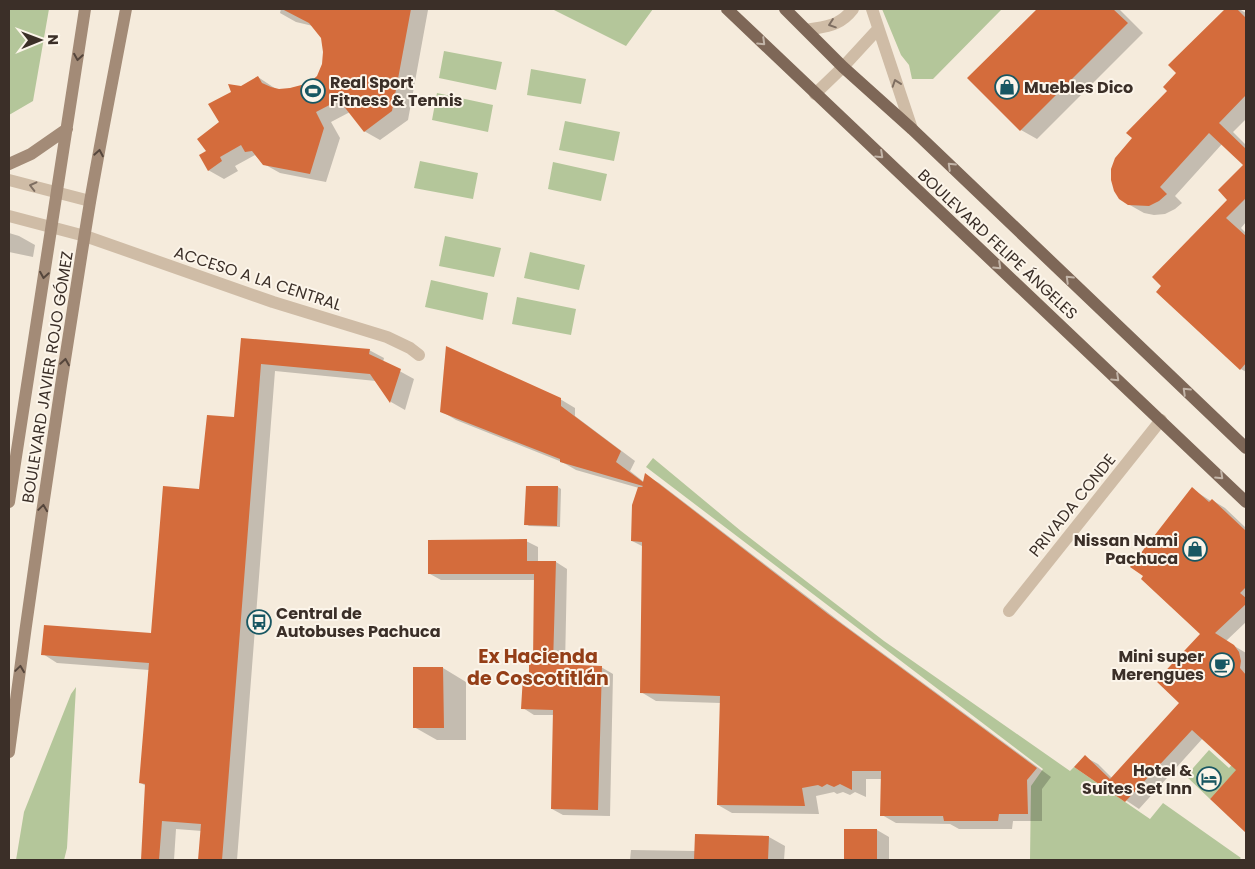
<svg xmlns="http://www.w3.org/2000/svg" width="1255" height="869" viewBox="0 0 1255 869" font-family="Poppins,sans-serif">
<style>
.green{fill:#b4c69a}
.shadow{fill:#0003}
.building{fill:#d46c3c}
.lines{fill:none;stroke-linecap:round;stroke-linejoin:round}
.minor{stroke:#cfbca6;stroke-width:12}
.tertiary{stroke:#cfbca6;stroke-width:12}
.secondary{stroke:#a38b77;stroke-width:12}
.primary{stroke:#7e6757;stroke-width:12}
.oneway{stroke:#7e6e61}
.oneway2{stroke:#c3b5a8}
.oneway3{stroke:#55463c}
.labels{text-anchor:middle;stroke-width:4;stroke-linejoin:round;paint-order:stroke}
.poi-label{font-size:16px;font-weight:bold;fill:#3b2f28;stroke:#fcf5ea;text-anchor:start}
.street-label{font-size:16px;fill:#3b2f28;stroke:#fcf5ea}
.quarter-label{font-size:19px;font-weight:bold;fill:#943e17;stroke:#fcf5ea}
</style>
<rect width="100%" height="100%" fill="#f5ebdc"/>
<!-- green -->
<path class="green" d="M9 9H49L33 101 9 115Z
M552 9H653L626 46Z
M882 9H1002L933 79H912L909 65 901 55Z
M444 51 502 62 496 90 439 78Z
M531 69 586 79 581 104 527 95Z
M437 93 493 105 488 132 432 120Z
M565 121 620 132 614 161 559 150Z
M420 161 478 173 473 199 414 188Z
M553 162 607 174 601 201 548 189Z
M445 236 501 248 494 277 439 266Z
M530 252 585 265 579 290 524 278Z
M431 280 488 293 483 320 425 307Z
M517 297 576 309 571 335 512 324Z
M653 458 741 531 884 641 1070 771 1074 767 1150 819 1163 803 1241 858 1239 860H1106L1091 859 1090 860H1030L1031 786 1043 769 646 467Z
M76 687 67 848 64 860H16L24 812 71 694Z
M1209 750 1229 768 1240 756 1246 760V768L1242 764 1210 799 1186 776Z"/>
<!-- shadow -->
<path class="shadow" d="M281 9H426L428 10 408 120 380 140 364 131 350 112 331 122 340 138 326 182 280 173 264 164 255 155 235 166 238 171 224 179 208 170V151L221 123 242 88 258 77 279 91 309 84 318 76 323 64 325 52 322 37 313 26 296 22 280 13Z
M1039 9H1119L1143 33 1037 139 1021 130 969 78Z
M1226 9H1239L1246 13V119L1233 132 1246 145V222L1241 228 1246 233V372L1241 369 1157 292 1228 200 1244 165 1222 144 1175 196 1182 203 1175 209 1165 214 1154 215 1144 213 1128 204 1168 91 1178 73 1170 65Z
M9 233 19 236 35 245 33 257 9 252Z
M242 339 369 350 384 358 383 362 414 379 405 410 391 402 376 381 275 371 237 860H200L202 831 176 829 174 860H142L146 786 141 783 149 670 57 663 43 654 152 635 201 490 235 418Z
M560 399 575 408V416L635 461 630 471 644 482 645 475 659 483 843 624 1051 777 1042 789V821H1013L1012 829H959L950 824 896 823 882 815V779H866V797L855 792 850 795 843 792 837 794 834 792 816 796 819 814 732 813 718 805 721 703 656 701 641 692 644 547 632 541 639 488 576 470 562 462 456 420 441 411Z
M527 487H558L561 489 560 527 529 526 526 524Z
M1192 489 1211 501 1212 500 1225 508 1246 528V622L1226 641 1246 653V830L1242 828 1238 770 1203 738 1139 809 1076 767 1085 757 1098 764 1112 778 1180 703 1202 634Z
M526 541 538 547V562H556L567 569 565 666 601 667 613 674 610 816 563 815 552 809 554 715H534L523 708 534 663 535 580H441L430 574Z
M443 668 466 682V740H437L414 727V669Z
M846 830H877L889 837V860H846Z
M769 837 785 846 784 860H630L631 850 695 851Z"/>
<!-- building -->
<path class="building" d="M282 9H411L392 111 364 132 339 100 316 112 324 128 310 174 263 165 252 151 245 152 241 145 220 157 222 161 208 171 199 155 206 151 197 139 219 122 208 104 231 92 228 84 241 86 258 76 262 83 271 87 279 89 290 88 309 83 317 76 322 64 323 52 321 38 309 23Z
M1037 9H1113L1128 23 1020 131 967 78Z
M1225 9H1237L1246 18V95L1219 123 1246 149V198L1226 218 1246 236V363L1240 370 1156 292 1161 286 1152 277 1227 200 1218 190 1243 165 1209 133 1160 187 1167 194 1159 201 1149 206 1128 205 1119 199 1114 191 1111 180V169L1115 158 1132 138 1126 133 1167 91 1163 87 1176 73 1168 65Z
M241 338 370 349 369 354 401 369 390 403 370 374 261 364 222 860H198L201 824 162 821 159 860H141L145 784 139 783 149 663 41 655 44 625 151 633 163 486 199 489 207 415 234 417Z
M446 346 561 398V406L621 451 616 462 643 482 645 473 828 614 1037 768 1027 780 1028 814H999L998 821H944L943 816H880L881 771H852V790L840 784 834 787 827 784 822 787 818 785 802 788 805 806 717 805 720 696 640 693 642 542 631 541 632 505 638 487H642L643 486 560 462V459L440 412Z
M526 486H558L557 526 524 525Z
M1192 487 1209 502 1212 499 1246 531V587L1240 593 1246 598V604L1215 633 1234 645 1239 652 1241 661 1240 668 1246 675V833L1210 799 1236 770 1192 730 1125 802 1074 767 1085 755 1110 779 1179 703 1156 681 1200 634 1141 579 1143 576 1130 567Z
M527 539V561H556L553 664 602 666 598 810 551 809 553 710 521 709 523 676H529V662H533L534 574H428V540Z
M413 667H443L444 728H413Z
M844 829H877V860H844Z
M695 834 769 836 768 860H694Z"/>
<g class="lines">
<!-- minor -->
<path class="minor" d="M872 9 912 129
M807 30C827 26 840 26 853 9
M815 94 843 67 878 29
M85 236 273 302 387 337 410 348 419 355
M1009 611 1161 420"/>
<!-- tertiary -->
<path class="tertiary" d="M9 180 90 201
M9 216 85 236"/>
<!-- secondary -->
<path class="secondary" d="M9 164 31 154 67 129
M9 502 85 9
M9 752C33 569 60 385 90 202 101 138 114 73 126 9"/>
<!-- primary -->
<path class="primary" d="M727 9 1246 502
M785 9 843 67 912 129 1246 448"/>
</g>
<!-- one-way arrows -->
<defs><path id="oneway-chevron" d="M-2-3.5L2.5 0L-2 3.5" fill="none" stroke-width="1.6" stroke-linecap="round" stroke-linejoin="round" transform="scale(1.25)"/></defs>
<g class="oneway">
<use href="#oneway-chevron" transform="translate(832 24) rotate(161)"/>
<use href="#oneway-chevron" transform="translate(896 83) rotate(-109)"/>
<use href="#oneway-chevron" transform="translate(33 186) rotate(-166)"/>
</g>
<g class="oneway2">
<use href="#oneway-chevron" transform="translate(762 42) rotate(44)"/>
<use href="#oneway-chevron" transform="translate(880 155) rotate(43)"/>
<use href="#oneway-chevron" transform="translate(951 166) rotate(-136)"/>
<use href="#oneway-chevron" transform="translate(998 266) rotate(43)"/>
<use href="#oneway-chevron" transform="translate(1069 279) rotate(-136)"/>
<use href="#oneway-chevron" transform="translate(1116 378) rotate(43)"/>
<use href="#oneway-chevron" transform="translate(1186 391) rotate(-136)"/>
<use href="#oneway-chevron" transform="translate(1220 476) rotate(43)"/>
</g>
<g class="oneway3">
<use href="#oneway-chevron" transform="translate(78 57) rotate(99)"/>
<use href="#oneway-chevron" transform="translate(99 153) rotate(-80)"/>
<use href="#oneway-chevron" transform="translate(44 275) rotate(99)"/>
<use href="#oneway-chevron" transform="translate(65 362) rotate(-81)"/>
<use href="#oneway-chevron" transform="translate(43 508) rotate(-82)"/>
<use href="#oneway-chevron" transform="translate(20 669) rotate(-82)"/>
</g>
<!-- icons -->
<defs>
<g id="shop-ring" transform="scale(1.25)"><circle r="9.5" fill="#fcf5ea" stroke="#185762" stroke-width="1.5"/><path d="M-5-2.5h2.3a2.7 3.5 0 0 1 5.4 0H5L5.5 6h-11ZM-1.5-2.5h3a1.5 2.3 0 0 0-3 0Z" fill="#185762"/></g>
<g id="stadium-ring" transform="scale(1.25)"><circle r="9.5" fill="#fcf5ea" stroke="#185762" stroke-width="1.5"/><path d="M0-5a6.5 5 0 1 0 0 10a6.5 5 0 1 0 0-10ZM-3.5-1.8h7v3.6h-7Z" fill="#185762"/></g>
<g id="bus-ring" transform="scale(1.25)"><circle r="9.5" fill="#fcf5ea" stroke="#185762" stroke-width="1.5"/><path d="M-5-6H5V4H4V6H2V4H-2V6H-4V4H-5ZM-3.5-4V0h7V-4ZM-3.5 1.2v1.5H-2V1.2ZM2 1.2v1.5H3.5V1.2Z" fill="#185762"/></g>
<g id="cafe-ring" transform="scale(1.25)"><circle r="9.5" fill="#fcf5ea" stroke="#185762" stroke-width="1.5"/><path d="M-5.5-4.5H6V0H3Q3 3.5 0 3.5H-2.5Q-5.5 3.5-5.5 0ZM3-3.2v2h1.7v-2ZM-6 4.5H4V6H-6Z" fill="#185762"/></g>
<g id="hotel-ring" transform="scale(1.25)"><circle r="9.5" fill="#fcf5ea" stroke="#185762" stroke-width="1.5"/><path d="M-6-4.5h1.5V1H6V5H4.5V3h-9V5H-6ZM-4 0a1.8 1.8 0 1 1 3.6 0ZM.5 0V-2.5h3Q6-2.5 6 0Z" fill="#185762"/></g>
</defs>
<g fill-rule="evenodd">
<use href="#shop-ring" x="1007" y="87"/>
<use href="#stadium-ring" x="313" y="91"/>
<use href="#shop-ring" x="1195" y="549"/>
<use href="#bus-ring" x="259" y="622"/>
<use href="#cafe-ring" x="1222" y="665"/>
<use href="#hotel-ring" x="1209" y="779"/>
</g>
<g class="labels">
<!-- poi labels -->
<g class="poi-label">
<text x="330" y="88">Real Sport<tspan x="330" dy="18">Fitness &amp; Tennis</tspan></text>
<text x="1024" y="93">Muebles Dico</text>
<text x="1178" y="546" text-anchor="end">Nissan Nami<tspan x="1178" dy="18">Pachuca</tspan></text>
<text x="276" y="619">Central de<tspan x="276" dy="18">Autobuses Pachuca</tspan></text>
<text x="1204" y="662" text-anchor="end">Mini super<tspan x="1204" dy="18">Merengues</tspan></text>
<text x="1192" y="776" text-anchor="end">Hotel &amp;<tspan x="1192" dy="18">Suites Set Inn</tspan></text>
</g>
<!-- street labels -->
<g class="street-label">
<text transform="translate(998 244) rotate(43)" y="6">BOULEVARD FELIPE ÁNGELES</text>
<text transform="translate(258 278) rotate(18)" y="6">ACCESO A LA CENTRAL</text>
<text transform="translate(47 377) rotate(-81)" y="6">BOULEVARD JAVIER ROJO GÓMEZ</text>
<text transform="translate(1072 505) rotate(-51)" y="6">PRIVADA CONDE</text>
</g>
<!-- quarter labels -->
<g class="quarter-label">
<text x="538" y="663">Ex Hacienda<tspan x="538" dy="22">de Coscotitlán</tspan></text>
</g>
</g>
<!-- border -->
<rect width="1255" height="869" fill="none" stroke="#3b2f28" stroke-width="20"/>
<!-- north arrow -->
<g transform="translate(40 40) rotate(89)" stroke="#fcf5ea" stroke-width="4" paint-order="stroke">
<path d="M0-4L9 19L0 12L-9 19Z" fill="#3b2f28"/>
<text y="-8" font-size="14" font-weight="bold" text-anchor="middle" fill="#3b2f28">N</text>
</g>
</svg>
